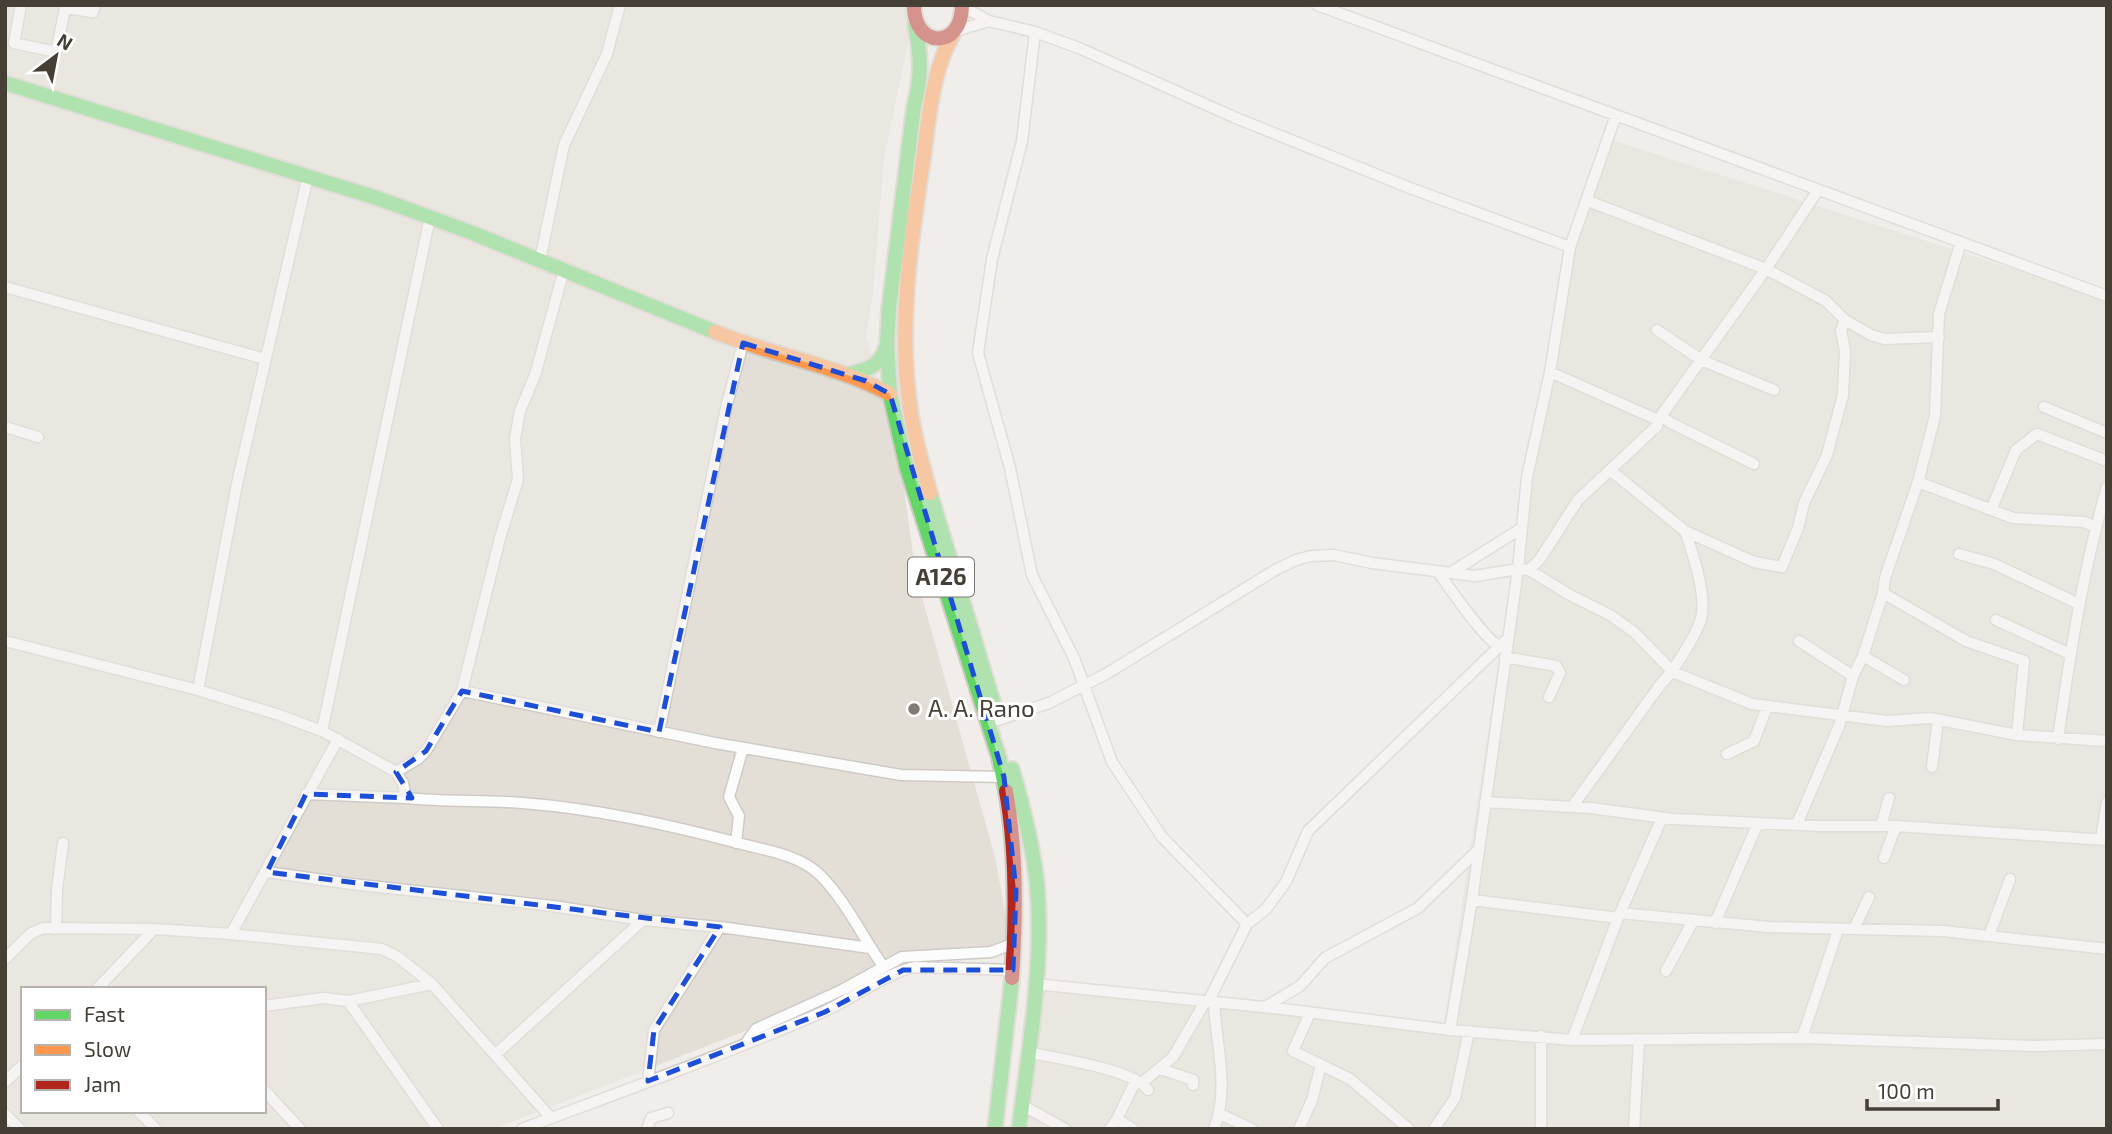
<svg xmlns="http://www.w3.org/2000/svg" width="2112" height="1134" viewBox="0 0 2112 1134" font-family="'Exo 2',sans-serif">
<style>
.residential{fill:#e3dfd7;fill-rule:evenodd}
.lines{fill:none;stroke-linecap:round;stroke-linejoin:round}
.street-casing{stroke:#cecbc7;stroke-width:13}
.fast-casing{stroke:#cecac1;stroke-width:18}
.slow-casing{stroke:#cecac1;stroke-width:18}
.jam-casing{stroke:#cecac1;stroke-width:18}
.street{stroke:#fdfcfc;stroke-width:10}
.fast{stroke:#63d668;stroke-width:14}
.slow{stroke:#ff974d;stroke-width:14}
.jam{stroke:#b3261e;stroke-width:14}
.marked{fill:none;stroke:#1d4ed8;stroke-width:5;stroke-dasharray:14 9;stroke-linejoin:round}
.poi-dot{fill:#817c75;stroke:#fff;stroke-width:2.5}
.labels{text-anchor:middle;stroke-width:6;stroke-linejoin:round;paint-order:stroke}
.shield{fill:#fff;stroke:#7d7972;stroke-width:2}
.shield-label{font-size:23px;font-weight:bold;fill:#453f36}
.poi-label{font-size:24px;fill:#453f36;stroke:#fff;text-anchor:start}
</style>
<rect width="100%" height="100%" fill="#f0edea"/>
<!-- residential -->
<path class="residential" d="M5 5H916L884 158 873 293 866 336 899 453 916 576 995 857 1011 944 879 973 812 1005 493 1129H5ZM23 989H264V1111H23Z
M1612 140 2107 299V1129H1025L1035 981 1444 1023 1538 402 1575 242Z"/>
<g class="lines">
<!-- street casing -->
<g class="street-casing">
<path id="street" d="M21 5 14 43 56 52 65 8 93 12 95 5
M1317 5 2107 296
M962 6 989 21 1035 32 1079 48 1236 118 1410 188 1570 247
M956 31 989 21
M1035 32 1022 141 992 259 978 353 1010 468 1032 575 1074 658 1112 762 1162 837 1247 924
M1588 201 1766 269 1826 301 1845 320 1871 335 1885 339 1939 337
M540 260 564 145 607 54 620 5
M5 287 265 359
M1657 330 1701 360 1774 390
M1550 372 1658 420
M2044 407 2107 433
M1661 416 1671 423 1754 464
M5 427 38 437
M1610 470 1685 531 1754 562 1782 567 1798 528 1804 503 1827 455 1843 395 1845 351 1841 330 1845 320
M1918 482 2013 518 2084 522 2094 526
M1991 510 2016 450 2037 434 2107 461
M1959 554 1994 564 2079 604
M1529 570 1540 559 1578 500 1657 426 1658 420 1766 269 1818 190
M1438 572C1450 588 1486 643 1503 648
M1450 573 1522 528
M1883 593 1966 641 2024 661 2017 735
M1996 620 2070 654
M5 641 198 690 279 715 322 731 396 772 403 783 406 798C445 802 484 800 523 803 598 809 670 825 742 844 768 851 800 855 820 875 846 901 862 936 883 966
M1799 641 1853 676
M1863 656 1904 680
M1505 657 1556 666 1560 673 1549 697
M198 690 238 479 308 176
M462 691 715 743 901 775 1004 777
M998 720 1049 703 1106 674 1277 569 1296 560 1311 556 1334 555 1372 563 1475 576 1518 569 1529 570 1570 595 1610 615 1634 632 1673 672 1752 704 1887 721 1930 718 2017 735 2107 741
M322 731 430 217
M659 732 726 408 743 343
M2058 739C2070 654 2083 570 2107 487
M1727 754 1754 741 1767 707
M1932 767 1938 720
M396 772 418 759 426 751 462 691 500 538 518 479 515 439 520 411 535 375 564 270
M306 794 406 798
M1485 802 1591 808 1673 819 1821 826H1896L2107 840
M1572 807 1660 685C1673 672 1696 636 1701 619 1707 595 1693 554 1685 531
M1797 824 1839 726 1853 676 1863 656 1883 593 1885 578 1918 482 1935 416 1939 314 1961 242
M1881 826 1889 798
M2101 839 2107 802
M736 843 739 816 729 797 743 748
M1884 858 1896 826
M267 872 352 884 553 906 643 920 720 927 870 948
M1472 900 1618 918
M1620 913 1768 927 1943 931 2107 949
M1715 923 1758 823
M56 929 57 889 63 843
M1854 929 1869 897
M231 934 338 739
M1989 936 2010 879
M5 959 30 934 43 928 154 929 231 934 382 949 398 957 432 984 551 1118
M1666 971 1693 921
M1035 984 1283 1009 1450 1030 1572 1040 1802 1038 2034 1046 2107 1044
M97 989 154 929
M348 1001 438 1129
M1208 1002 1247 924 1266 909 1286 882 1308 831 1508 638
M1214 1003C1216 1044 1230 1089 1214 1129
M264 1006 323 998 348 1001 432 984
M1265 1007 1300 986 1325 958 1418 908 1479 849
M1310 1013 1293 1051 1350 1079 1409 1129
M1450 1030 1472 900 1518 569 1527 477 1550 372 1570 247 1616 115
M1541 1036V1129
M1802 1038 1838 930
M1572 1040 1618 918 1662 818
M746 1043 756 1029 842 990 902 957 991 952 1015 943
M1027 1052C1054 1058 1134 1069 1148 1090
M495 1055 643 920
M1161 1069 1193 1080V1085
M648 1081 654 1030 720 927
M5 1082 23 1065
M264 1090 300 1129
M1022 1105 1065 1129
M138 1111 156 1129
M5 1114 20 1129
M1220 1114 1252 1129
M1117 1119 1133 1129
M522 1129C623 1091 726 1054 825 1011 850 1000 891 970 916 967L1013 970
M647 1129 651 1118 668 1113
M1110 1129 1117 1119 1135 1082H1143L1173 1057 1205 1002
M1299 1129 1312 1100 1321 1065
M1434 1129 1455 1098 1469 1031
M1634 1129 1639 1040"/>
</g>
<!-- fast casing -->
<g class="fast-casing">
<path id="fast" d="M915 25C921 54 922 77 914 106L889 308 887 344 890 394 907 468 999 757 1006 791
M5 83 377 198 470 232 715 332
M849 374C867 370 880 366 886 347
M930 493 995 708
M1012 769C1023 807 1033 845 1037 884 1044 965 1029 1048 1019 1129
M995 1129 1012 978"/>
</g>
<!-- slow casing -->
<g class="slow-casing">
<path id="slow" d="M715 332C772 355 836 365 890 394
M930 493C923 467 915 441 911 414 897 328 911 238 924 153 929 113 933 70 953 34"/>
</g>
<!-- jam casing -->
<g class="jam-casing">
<path id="jam" d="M914 5C913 48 962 51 962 5
M1006 791C1017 852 1016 916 1012 978"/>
</g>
<!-- street -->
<use href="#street" class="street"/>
<!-- fast -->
<use href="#fast" class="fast"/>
<!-- slow -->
<use href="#slow" class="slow"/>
<!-- jam -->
<use href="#jam" class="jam"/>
</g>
<!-- marked area -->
<path d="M0 0H2112V1134H0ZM743 343 866 381 890 394 1004 777 1016 891 1013 970H903L825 1012 648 1081 654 1030 720 927 267 872 306 794 412 798 396 772 426 751 462 691 659 732Z" fill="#f0edea" fill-opacity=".55" fill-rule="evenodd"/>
<path class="marked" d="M743 343 866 381 890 394 1004 777 1016 891 1013 970H903L825 1012 648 1081 654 1030 720 927 267 872 306 794 412 798 396 772 426 751 462 691 659 732Z"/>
<!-- markers -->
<circle class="poi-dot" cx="914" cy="709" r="7"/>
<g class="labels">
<!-- shield labels -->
<rect class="shield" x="908" y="557.5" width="66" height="39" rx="5"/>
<g class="shield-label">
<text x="941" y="585">A126</text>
</g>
<!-- poi labels -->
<g class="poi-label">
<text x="928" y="717">A. A. Rano</text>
</g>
</g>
<!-- border -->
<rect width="2112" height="1134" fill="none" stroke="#453f36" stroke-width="14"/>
<!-- legend -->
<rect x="21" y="987" width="245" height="126" fill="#ffffff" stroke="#b5b2af" stroke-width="2"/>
<rect x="35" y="1010" width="35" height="10" fill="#63d668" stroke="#b5b2af" stroke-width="2"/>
<text x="84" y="1022" font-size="21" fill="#453f36">Fast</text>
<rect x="35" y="1045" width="35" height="10" fill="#ff974d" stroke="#b5b2af" stroke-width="2"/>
<text x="84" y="1057" font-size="21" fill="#453f36">Slow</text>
<rect x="35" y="1080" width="35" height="10" fill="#b3261e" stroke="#b5b2af" stroke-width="2"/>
<text x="84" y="1092" font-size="21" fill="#453f36">Jam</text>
<!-- north arrow -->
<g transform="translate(56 56) rotate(32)" stroke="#ffffff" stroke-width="5" paint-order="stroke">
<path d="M0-5L12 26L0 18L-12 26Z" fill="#453f36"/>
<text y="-10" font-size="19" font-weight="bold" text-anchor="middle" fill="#453f36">N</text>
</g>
<!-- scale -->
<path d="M1867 1099v10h131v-10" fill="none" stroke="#453f36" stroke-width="3.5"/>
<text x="1878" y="1099" font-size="21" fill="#453f36" stroke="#ffffff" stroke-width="5" paint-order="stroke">100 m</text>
</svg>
